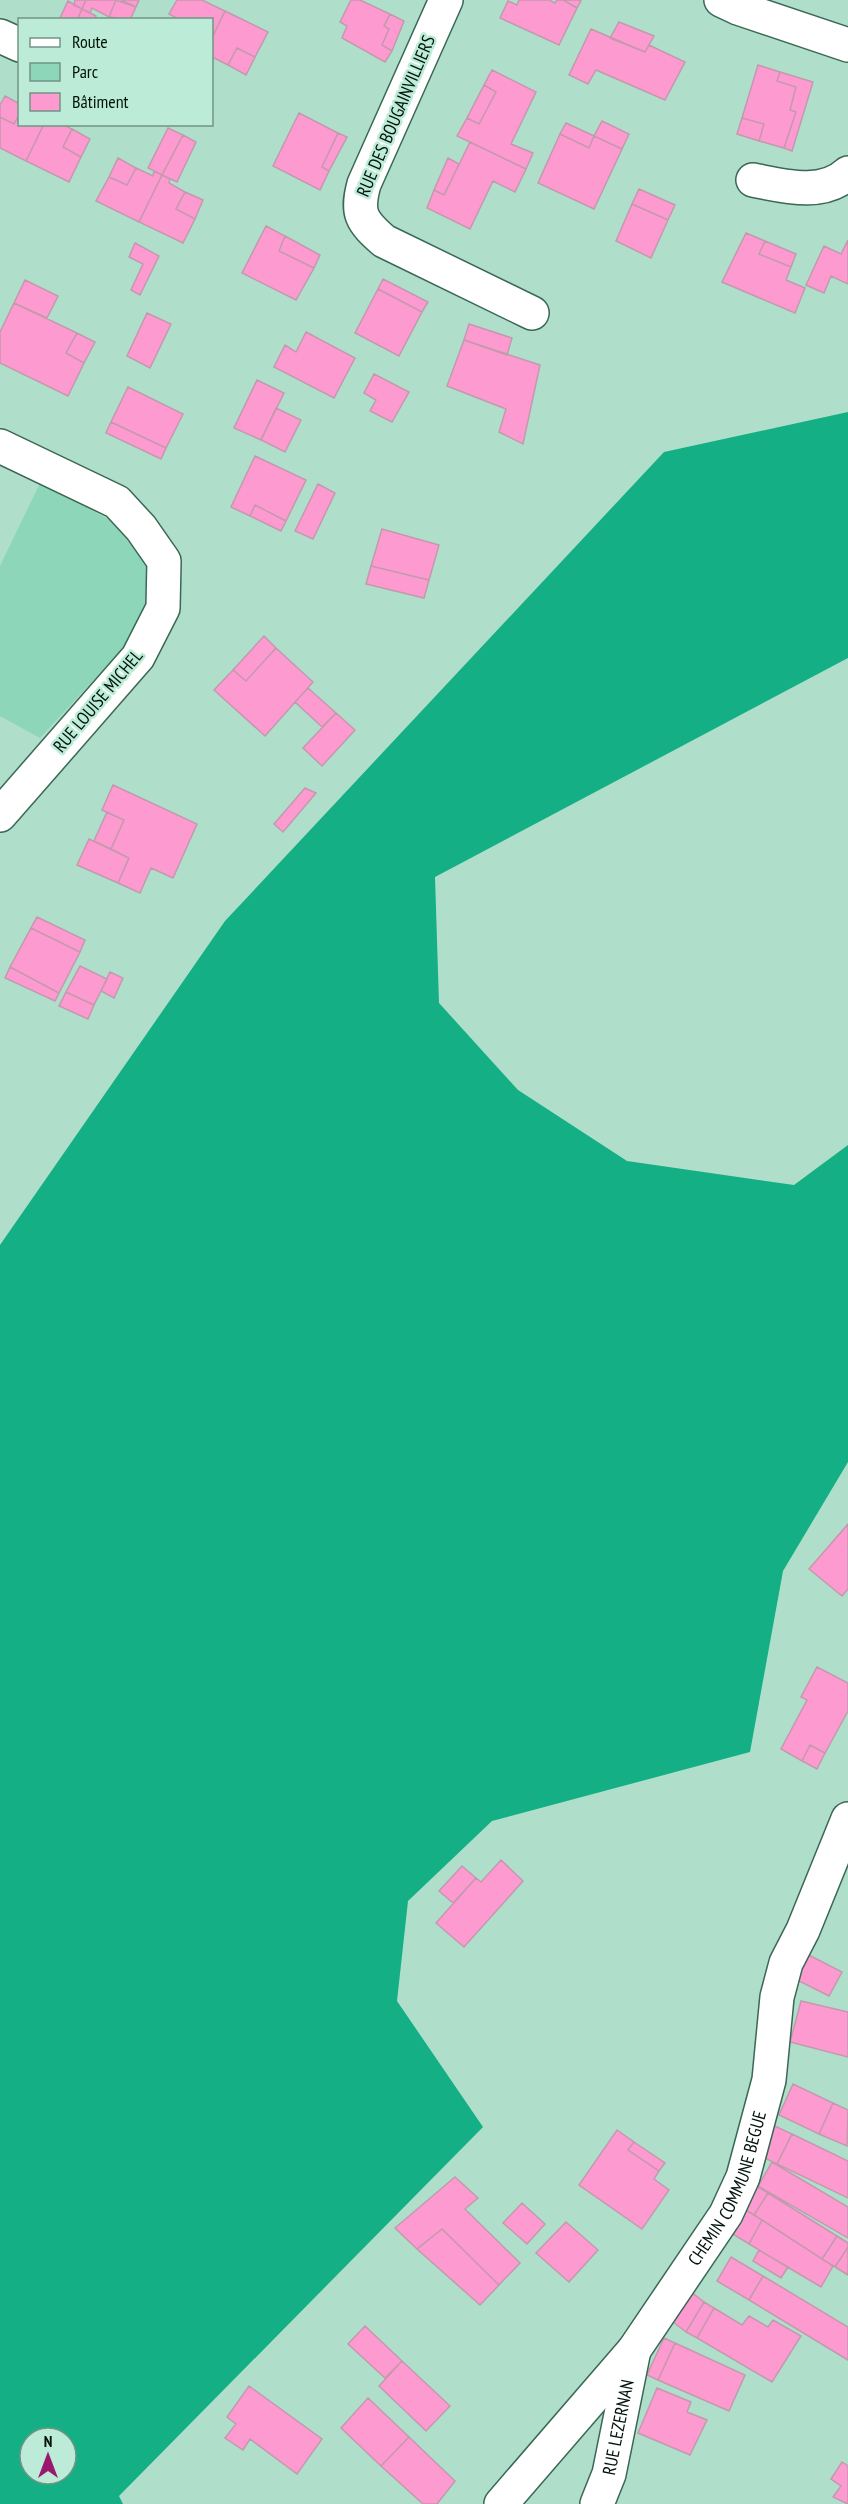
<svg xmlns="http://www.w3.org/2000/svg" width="848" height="2504" viewBox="0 0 848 2504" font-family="'PT Sans Narrow',sans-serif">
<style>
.green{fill:#8dd6b9}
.forest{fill:#14af84;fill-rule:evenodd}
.building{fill:#fd9acf;stroke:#c399ae;stroke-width:1.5}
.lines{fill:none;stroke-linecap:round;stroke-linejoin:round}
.minor-casing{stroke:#3b6756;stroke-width:36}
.tertiary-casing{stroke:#3b6756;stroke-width:36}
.minor{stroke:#fff;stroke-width:33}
.tertiary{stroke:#fff;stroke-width:33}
.labels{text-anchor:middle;stroke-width:5;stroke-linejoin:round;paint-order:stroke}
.street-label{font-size:18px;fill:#02130c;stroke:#bcecd7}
</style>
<rect width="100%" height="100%" fill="#afdfca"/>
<!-- green -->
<path class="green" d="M41 481 125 529 148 566 152 590 136 634 40 738 0 716V566Z"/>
<!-- forest -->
<path class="forest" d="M848 412V658L435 877 439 1003 518 1090 627 1161 794 1185 848 1145V1462L783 1571 750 1752 492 1821 408 1901 397 2001 483 2127 119 2496 123 2504H0V1245L225 921 664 452ZM30 2438H66V2474H30Z"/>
<!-- building -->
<path class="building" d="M75 0H86L82 9 74 5Z
M86 0H116L109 17 92 8 90 13 82 9Z
M116 0 136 7 130 20 109 17Z
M121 0H139L136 7Z
M177 0H202L225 11 212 38V20H180L169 14Z
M351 0H360L390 14 384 26 389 29 382 45 392 51 385 62 342 38 347 26 340 22Z
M519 0H549L555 3 557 0H563L577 8 559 45 500 18 508 1 517 5Z
M563 0H579L581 1 577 8Z
M68 1 82 9 77 20H59Z
M82 9 96 16 95 20H77Z
M225 11 268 32 255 57 237 48 228 65 212 57V38Z
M390 14 404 21 392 51 382 45 389 29 384 26Z
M619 22 654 36 645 52 610 38Z
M591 29 645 52 649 45 685 62 665 100 596 70 588 84 569 75Z
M237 48 255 57 246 75 228 65Z
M758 65 780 72 777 81 796 87 790 110 796 112 784 148 759 141 764 124 742 118Z
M492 70 536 92 511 144 533 153 526 169 457 136 467 118 479 124 496 92 484 85Z
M780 72 813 82 792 151 784 148 796 112 790 110 796 87 777 81Z
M484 85 496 92 479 124 467 118Z
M5 96 20 104V113L14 124 0 117V105Z
M20 113V124H44L26 161 0 148V117L14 124Z
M299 113 338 133 322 167 329 171 320 190 273 166Z
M742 118 764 124 759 141 737 134Z
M602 121 629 134 622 149 594 136Z
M566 123 594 136 589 148 560 134Z
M44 124H62L72 129 63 147 81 157 69 182 26 161Z
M168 128 183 135 162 175 148 168Z
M72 129 90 139 81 157 63 147Z
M338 133 347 137 329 171 322 167Z
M560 134 589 148 594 136 622 149 594 209 538 183Z
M183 135 196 142 177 182 162 175Z
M470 142 526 169 515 192 493 181 470 229 427 208 434 190 444 195Z
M118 158 136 168 127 185 109 177Z
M448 158 459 164 444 195 434 190Z
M136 168 153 176 154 171 162 175 139 222 96 201 109 177 127 185Z
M162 175 170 179 169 183 185 192 176 209 195 219 183 243 139 222Z
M639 189 675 205 668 220 632 204Z
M185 192 203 200 195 219 176 209Z
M632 204 668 220 651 258 616 241Z
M266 226 285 236 279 251 314 268 296 300 242 273Z
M746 233 765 241 759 254 791 267 786 280 805 288 795 313 722 282Z
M285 236 320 255 314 268 279 251Z
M848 240V284L831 276 824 293 806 285 824 246 841 254Z
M765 241 796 254 791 267 759 254Z
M135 243 159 256 140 295 131 290 143 264 129 257Z
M383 279 428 302 422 312 378 289Z
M25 280 58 296 47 318 14 303Z
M378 289 422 312 399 356 355 333Z
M14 303 77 333 66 353 84 363 68 396 0 363V332Z
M147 313 171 324 150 368 127 356Z
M469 324 512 338 507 355 464 340Z
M306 332 355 358 334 398 274 367 285 345 296 352Z
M77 333 95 342 84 363 66 353Z
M464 340 540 365 523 444 499 432 506 409 447 386Z
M374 374 409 392 392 422 370 411 376 400 364 393Z
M257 380 284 393 261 440 234 428Z
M128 387 183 414 166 448 111 422Z
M276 408 301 420 285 452 261 440Z
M111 422 166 448 161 459 106 433Z
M255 456 306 480 286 521 255 505 250 516 231 507Z
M318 484 335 493 313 539 295 531Z
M255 505 286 521 281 531 250 516Z
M382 529 439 545 429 580 371 566Z
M371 566 429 580 424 598 366 584Z
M264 636 276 648 246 681 233 670Z
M276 648 313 682 265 736 214 690 233 670 246 681Z
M308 688 336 713 322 727 295 702Z
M336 713 355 730 322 766 303 748Z
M113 785 197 824 173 878 151 868 140 893 118 883 129 858 111 849 124 820 102 810Z
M305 788 316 793 283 832 274 824Z
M107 812 124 820 111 849 94 841Z
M89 839 129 858 118 883 77 865Z
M37 917 85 940 80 952 31 928Z
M31 928 80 952 59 993 10 967Z
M80 966 107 979 94 1005 66 992Z
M10 967 59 993 55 1001 5 978Z
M110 972 123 978 114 998 101 991Z
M66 992 94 1005 88 1019 59 1006Z
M848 1524V1589L842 1596 809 1569Z
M817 1667 848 1683V1711L825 1753 810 1745 802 1761 781 1749 807 1700 801 1697Z
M810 1745 825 1753 817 1769 802 1761Z
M501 1860 523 1881 464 1947 436 1923 476 1878 481 1882Z
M462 1866 476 1878 453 1903 439 1891Z
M805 1953 842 1972 829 1996 791 1977Z
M801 2001 848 2012V2057L790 2042Z
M793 2084 833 2103 819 2134 779 2115Z
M833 2103 848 2110 847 2146 819 2134Z
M762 2120 792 2134 777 2164 757 2154Z
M617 2130 634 2142 628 2150 659 2171 654 2179 669 2190 642 2229 579 2185Z
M792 2134 848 2161V2198L777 2164Z
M634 2142 665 2163 659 2171 628 2150Z
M772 2162 848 2207V2238L758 2186Z
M455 2177 478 2198 465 2209 520 2263 499 2285 442 2229 417 2249 395 2228Z
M755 2185 768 2193 754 2215 741 2207Z
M768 2193 837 2236 822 2259 754 2215Z
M522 2203 545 2224 527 2244 503 2223Z
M741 2207 762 2220 749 2244 728 2231Z
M762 2220 833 2266 821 2287 749 2244Z
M566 2222 598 2250 569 2282 536 2253Z
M442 2229 499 2285 480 2305 417 2249Z
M837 2236 848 2243V2247L835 2267 822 2259Z
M848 2247V2275L835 2267Z
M759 2250 788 2267 781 2278 753 2261Z
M731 2257 763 2276 749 2300 717 2281Z
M763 2276 848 2327V2360L749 2300Z
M686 2288 704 2302 686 2332 664 2315Z
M704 2302 714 2308 697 2338 686 2332Z
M714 2308 742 2325 749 2316 768 2327 773 2320 801 2336 772 2382 697 2338Z
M365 2326 402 2361 385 2378 348 2344Z
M664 2338 675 2343 658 2380 647 2375Z
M675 2343 745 2375 729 2411 658 2380Z
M402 2361 450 2406 426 2431 379 2386Z
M249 2386 322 2439 297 2474 250 2439 243 2450 225 2438 236 2424 227 2417Z
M657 2388 691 2402 687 2412 707 2420 690 2455 638 2433Z
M368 2398 409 2437 381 2466 341 2428Z
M409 2437 455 2481 437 2504H423L381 2466Z
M842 2462 848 2466V2504L833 2497 841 2486 831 2479Z"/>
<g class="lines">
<!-- minor casing -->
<g class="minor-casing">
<g id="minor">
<path d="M446 0 364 184C356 213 361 221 384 241L532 313"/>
<path d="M721 0 738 8 848 45"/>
<path d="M0 36 20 45"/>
<path d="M753 180C784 186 823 197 848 173"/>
<path d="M0 446 117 502 141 528 164 561 163 608 138 657 0 815"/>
<path id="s1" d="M597 2504 609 2474 634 2350"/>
</g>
</g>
<!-- tertiary casing -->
<g class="tertiary-casing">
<g id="tertiary">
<path id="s2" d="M501 2504 634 2350 726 2214 743 2177 769 2080 777 1997 786 1963 803 1930 848 1819"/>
</g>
</g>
<!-- minor -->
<use href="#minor" class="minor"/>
<!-- tertiary -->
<use href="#tertiary" class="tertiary"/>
</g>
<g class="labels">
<!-- street labels -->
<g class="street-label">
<text transform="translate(396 116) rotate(-67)" y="6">RUE DES BOUGAINVILLIERS</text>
<text transform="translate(98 701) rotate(-50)" y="6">RUE LOUISE MICHEL</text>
<text dy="6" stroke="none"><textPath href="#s2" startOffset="392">CHEMIN COMMUNE BEGUE</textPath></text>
<text dy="6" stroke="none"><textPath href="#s1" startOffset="80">RUE LEZERNAN</textPath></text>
</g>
</g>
<!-- legend -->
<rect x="18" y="18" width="195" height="108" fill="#bcecd7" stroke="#729586" stroke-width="1.5"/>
<rect x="30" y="38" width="30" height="9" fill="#ffffff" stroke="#729586" stroke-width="1.5"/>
<text x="72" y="48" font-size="18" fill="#02130c">Route</text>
<rect x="30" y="63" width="30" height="18" fill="#8dd6b9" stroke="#729586" stroke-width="1.5"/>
<text x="72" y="78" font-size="18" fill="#02130c">Parc</text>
<rect x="30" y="93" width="30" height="18" fill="#fd9acf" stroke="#729586" stroke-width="1.5"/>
<text x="72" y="108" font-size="18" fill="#02130c">Bâtiment</text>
<!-- north arrow -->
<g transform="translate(48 2456)"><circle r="28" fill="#bcecd7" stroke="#729586" stroke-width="1.5"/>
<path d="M0-4.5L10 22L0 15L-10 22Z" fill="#9a186d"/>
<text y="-9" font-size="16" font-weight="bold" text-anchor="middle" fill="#02130c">N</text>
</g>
</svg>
